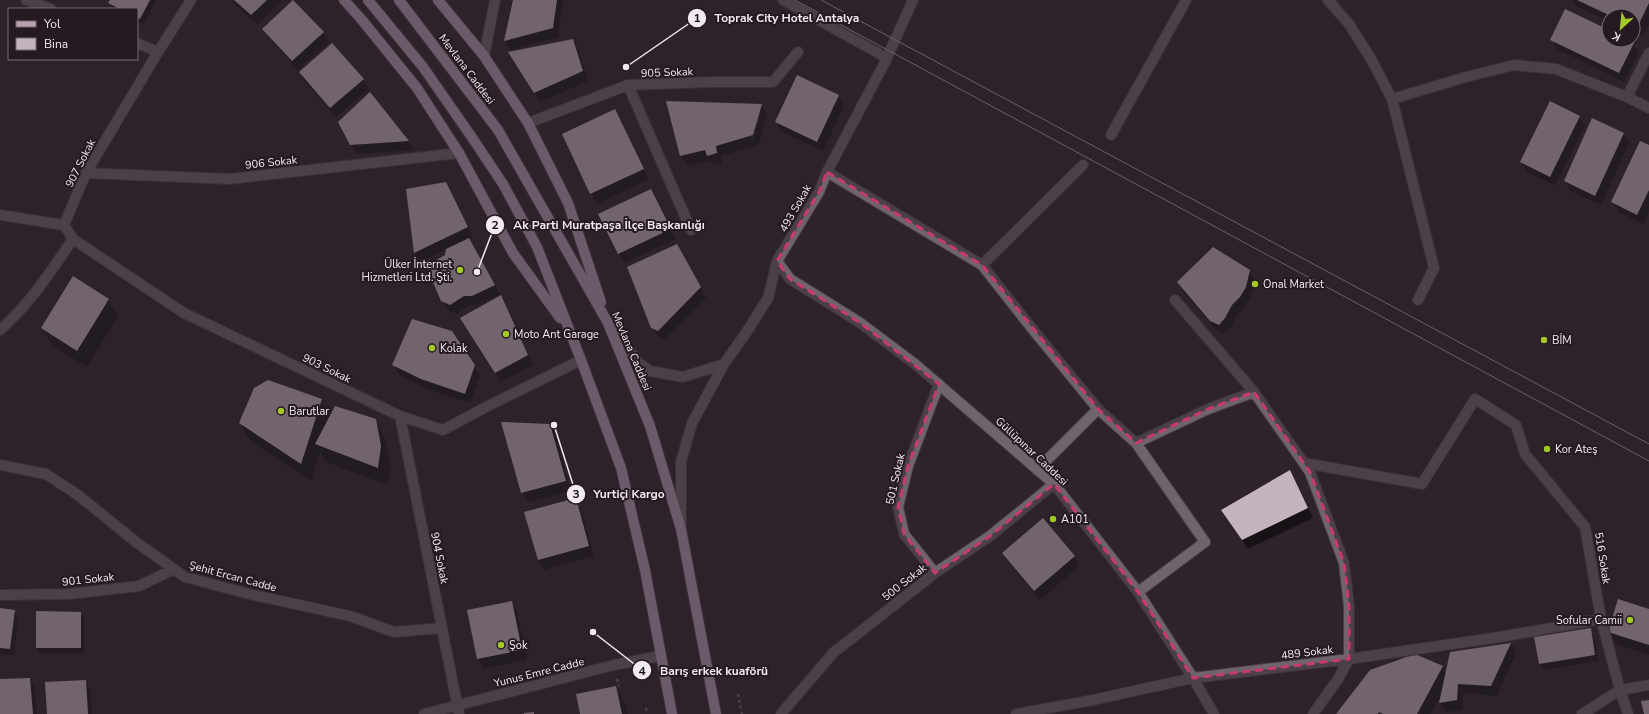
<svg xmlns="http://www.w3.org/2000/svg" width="1649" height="714" viewBox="0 0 1649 714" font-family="'Nunito Sans',sans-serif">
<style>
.shadow{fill:#0007;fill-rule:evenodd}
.building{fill:#c4b4c0}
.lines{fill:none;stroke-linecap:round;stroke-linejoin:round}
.service-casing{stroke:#4a3e48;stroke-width:12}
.minor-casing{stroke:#4a3e48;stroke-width:12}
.tertiary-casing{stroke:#4a3e48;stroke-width:12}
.primary-casing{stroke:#4a3e48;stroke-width:12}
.path{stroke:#6d626b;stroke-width:2.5;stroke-dasharray:3 3;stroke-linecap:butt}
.service{stroke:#6f646c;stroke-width:10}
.minor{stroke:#6f646c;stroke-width:10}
.tertiary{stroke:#6f646c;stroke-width:10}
.primary{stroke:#b7a1b2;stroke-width:10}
.tram{stroke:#b2a8b0;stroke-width:1}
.marked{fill:none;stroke:#c93872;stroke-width:3;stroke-dasharray:8 5;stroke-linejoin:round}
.poi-dot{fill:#a3c927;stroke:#251922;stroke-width:1.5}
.labels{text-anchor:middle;stroke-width:4;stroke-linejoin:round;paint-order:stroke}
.street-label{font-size:11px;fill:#f3eaf1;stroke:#251922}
.poi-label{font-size:11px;fill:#f3eaf1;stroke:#251922;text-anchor:start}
.leader{fill:none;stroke:#f3eaf1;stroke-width:1.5}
.callout-dot{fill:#f3eaf1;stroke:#251922;stroke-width:1.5}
.mark-label{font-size:12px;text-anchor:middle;font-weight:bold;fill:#111}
.callout-label{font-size:12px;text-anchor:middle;font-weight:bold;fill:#f3eaf1;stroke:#251922;stroke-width:4;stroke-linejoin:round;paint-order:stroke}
</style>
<rect width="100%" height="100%" fill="#2e222c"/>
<!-- shadow -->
<path class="shadow" d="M111 0H156L144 25 137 22V9H113L109 3Z
M230 0H283L257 24Z
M514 0H563L558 37 511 50 505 41Z
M1572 0H1649V24L1643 37 1633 33V16H1609V22L1576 6Z
M294 1 323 33 329 42 298 70 269 38 263 29Z
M1609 32V40H1626L1633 44 1639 53 1624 82 1557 49 1552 40Z
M573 40 579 50 588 81 540 102 515 61Z
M300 73 363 79 369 89 336 117 305 82Z
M370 93 408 141 414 150 357 154 351 144Z
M838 96 844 106 823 151 782 132 776 122Z
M668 103 762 105 767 114 759 145 721 156 722 163 714 165 710 160 687 166 681 156ZM759 113H761L753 140H751Z
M615 110 649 179 597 204 563 135Z
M1579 117 1585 126 1555 186 1527 172 1521 162Z
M1624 134 1629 143 1601 205 1570 191 1565 181Z
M1649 146V211L1643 224 1618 212 1612 202Z
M446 183 473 237 469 239 506 305 533 365 501 382 467 328 499 297 498 295 478 305H470L456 314 448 310 442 300 447 249 420 262 415 253 407 190Z
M651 190 676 239 624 263 619 254Z
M677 245 706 298 664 340 658 337 652 327Z
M1249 271 1255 280 1251 297 1245 307 1237 315 1231 327 1224 334 1217 331 1183 292 1178 282Z
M108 299 118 317 87 367 52 345 42 328Z
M394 365 474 366 480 376 470 403 427 389 399 375Z
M321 400 331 417 375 420 385 438 391 464 387 485 326 462 320 451 311 481 250 441 240 423Z
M550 425 556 435 571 491 528 502 522 492Z
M1295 481 1313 518 1248 549 1222 510Z
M575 499 581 509 594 556 544 570 538 560 525 513Z
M1003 554 1074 556 1079 566 1040 600 1009 563Z
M512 602 517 612 527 660 484 668 478 659Z
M0 609 14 611 18 617 14 655 0 654Z
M1649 610V655L1616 644 1609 632Z
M80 613 84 619V654H40L37 648Z
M1590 630 1594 636 1598 661 1543 670 1540 663Z
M1511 644 1516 653 1497 696 1464 693 1462 710 1446 712 1440 703 1442 693 1431 714H1337L1442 667 1446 675 1451 653Z
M30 679 35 688 37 714H0V680Z
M85 681 91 691 92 714H48Z
M616 687 626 705 628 714H581Z"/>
<!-- building -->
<path class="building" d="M110 0H150L140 19 137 18V9H120L108 3Z
M234 0H267L251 15Z
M293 0 324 32 292 61 262 29Z
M513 0H557L553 28 504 41Z
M1577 0H1649V3L1637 28 1633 26V16H1611Z
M1565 9 1609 30V40H1628L1634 43 1619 73 1550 40Z
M573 39 583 71 534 93 508 52Z
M332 43 364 79 330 108 299 72Z
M797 75 839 95 817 142 775 122Z
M370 92 409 141 350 145 338 122Z
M666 101 762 104 753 135 716 146 717 153 707 156 705 150 680 156Z
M1550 101 1580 116 1550 177 1520 162Z
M615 109 644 169 590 194 562 134Z
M1592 118 1624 133 1595 196 1564 181Z
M1640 141 1649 145V190L1637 215 1611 202Z
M446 182 468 227 414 253 406 189Z
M651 189 671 229 618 254 598 214Z
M469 238 495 285 472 296H464L450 305 441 301 429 273 428 265 445 255 446 249Z
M677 244 701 287 658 331 651 328 627 267Z
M1213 247 1250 270 1246 287 1240 297 1232 305 1225 318 1219 325 1210 321 1177 282Z
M73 276 109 299 77 351 41 328Z
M501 295 528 355 495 373 460 318Z
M412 319 452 331 475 365 465 394 421 379 392 365Z
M268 380 322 399 301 464 239 423 254 388Z
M335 406 376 419 381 446 378 468 315 444Z
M501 422 550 424 566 481 521 493Z
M1290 470 1308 508 1242 540 1221 510Z
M576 498 589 546 538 560 524 512Z
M1043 518 1075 556 1034 591 1002 553Z
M1618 599 1649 609V645L1608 632Z
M512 601 522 650 477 659 467 610Z
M0 608 15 610 10 649 0 648Z
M36 611 81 612V648H36Z
M1591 628 1595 655 1539 664 1534 637Z
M1511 643 1491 686 1458 684 1457 700 1439 703 1450 652Z
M1415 654 1443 666 1417 714H1383L1379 712 1378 714H1336L1370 670Z
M30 678 33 714H0V679Z
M86 680 88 714H47L45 682Z
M616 686 622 714H580L576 694Z
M1649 700V714H1644L1641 701Z
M534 712V714H524V713Z"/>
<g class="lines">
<!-- service casing -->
<g class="service-casing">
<path id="service" d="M1304 463 1422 484 1475 399
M1138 592 1205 542"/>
</g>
<!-- minor casing -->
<g class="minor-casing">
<path id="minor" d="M26 0 51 9
M783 0 887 58
M1328 0 1349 24 1371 59 1392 99 1434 268 1418 300
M137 43 158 52
M484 56 495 0
M885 62 913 0
M628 85 691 230
M1627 97 1649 53
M1392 99 1466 77 1514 65 1556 69 1627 97 1649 108
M528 123 628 85 711 82H773L798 52
M1111 135 1186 0
M827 172 982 265 1030 326 1098 409 1136 443 1208 409 1254 392 1310 472 1344 563 1349 606V659L1338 679 1313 714
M86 173 230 179 459 153
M0 215 64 225
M73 239 184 313 400 416 443 430 490 405 581 360
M982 265 1083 165
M1175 300 1254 392
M0 330C30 304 51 271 73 239L64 225 86 173 158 52 191 0
M1475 399 1516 425 1525 454 1585 527 1601 619 1620 690 1628 714
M400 416 459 714
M1136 443 1205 542
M0 465 46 474 78 495 136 542 185 577 253 595 350 616 394 632 442 628
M1037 470 1098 409
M935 573 904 534 898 507 908 466 939 384
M0 595 69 594 139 586 174 569
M781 714 833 653 935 573 990 536 1054 484
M1016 714 1093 700 1193 678 1349 659 1500 637 1601 619
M1582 714 1620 690 1649 685"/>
</g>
<!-- tertiary casing -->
<g class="tertiary-casing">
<path id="tertiary" d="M777 261 790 279 859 322 915 364 1054 484 1138 592 1193 678 1214 714
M611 327 639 363 650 371 683 377 724 364
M681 523V462L692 423 724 364 746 333 768 298 777 261 819 192 827 172 885 62
M424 714 614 665 660 656"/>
</g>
<!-- primary casing -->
<g class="primary-casing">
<path id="primary" d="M344 0 362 20 417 88 459 153 513 253 560 318
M368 0 423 67 471 136 503 184 537 247 581 360 621 468 645 570 672 714
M399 0 498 130 608 323 650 426 681 529 716 714
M438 0 484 56 528 123 568 203 601 302"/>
</g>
<!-- path -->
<path class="path" d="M617 679 619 686
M738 694 742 714
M646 708 647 714"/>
<!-- service -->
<use href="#service" class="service"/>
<!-- minor -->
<use href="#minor" class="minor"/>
<!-- tertiary -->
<use href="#tertiary" class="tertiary"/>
<!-- primary -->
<use href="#primary" class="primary"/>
<!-- tram -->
<path class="tram" d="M795 0 1649 461
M821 0 1649 444"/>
</g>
<!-- marked area -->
<path d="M0 0H1649V714H0ZM827 172 982 265 1098 409 1136 443 1208 409 1254 392 1310 472 1344 563 1349 606V659L1193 678 1138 592 1054 484 990 536 935 573 904 534 898 507 908 466 939 384 859 322 790 279 777 261 819 192Z" fill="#2e222c" fill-opacity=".55" fill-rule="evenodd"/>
<path class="marked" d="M827 172 982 265 1098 409 1136 443 1208 409 1254 392 1310 472 1344 563 1349 606V659L1193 678 1138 592 1054 484 990 536 935 573 904 534 898 507 908 466 939 384 859 322 790 279 777 261 819 192Z"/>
<!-- markers -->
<g class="poi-dot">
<circle cx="460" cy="270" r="4"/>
<circle cx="1255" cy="284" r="4"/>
<circle cx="506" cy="334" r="4"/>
<circle cx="1544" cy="340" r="4"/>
<circle cx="432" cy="348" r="4"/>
<circle cx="281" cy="411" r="4"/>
<circle cx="1547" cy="449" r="4"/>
<circle cx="1053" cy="519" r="4"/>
<circle cx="1630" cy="620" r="4"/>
<circle cx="501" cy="645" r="4"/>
</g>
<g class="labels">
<!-- street labels -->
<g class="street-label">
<text transform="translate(467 69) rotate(53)" y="4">Mevlana Caddesi</text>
<text transform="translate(667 72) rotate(-2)" y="4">905 Sokak</text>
<text transform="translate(271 162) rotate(-6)" y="4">906 Sokak</text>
<text transform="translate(80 163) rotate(-63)" y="4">907 Sokak</text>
<text transform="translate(795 208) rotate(-60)" y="4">493 Sokak</text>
<text transform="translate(632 351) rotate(67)" y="4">Mevlana Caddesi</text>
<text transform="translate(327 368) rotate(26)" y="4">903 Sokak</text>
<text transform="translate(1032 451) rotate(43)" y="4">Güllüpınar Caddesi</text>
<text transform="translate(895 479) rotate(-77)" y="4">501 Sokak</text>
<text transform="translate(440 558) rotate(79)" y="4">904 Sokak</text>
<text transform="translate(1603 558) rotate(81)" y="4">516 Sokak</text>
<text transform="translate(233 576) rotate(15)" y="4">Şehit Ercan Cadde</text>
<text transform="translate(88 579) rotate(-6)" y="4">901 Sokak</text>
<text transform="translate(904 582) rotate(-38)" y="4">500 Sokak</text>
<text transform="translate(1307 652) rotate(-7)" y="4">489 Sokak</text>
<text transform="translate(539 672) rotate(-14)" y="4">Yunus Emre Cadde</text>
</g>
<!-- poi labels -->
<g class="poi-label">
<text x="452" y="268" text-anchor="end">Ülker İnternet<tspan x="452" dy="13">Hizmetleri Ltd. Şti.</tspan></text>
<text x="1263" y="288">Onal Market</text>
<text x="514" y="338">Moto Ant Garage</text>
<text x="1552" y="344">BİM</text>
<text x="440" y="352">Kolak</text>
<text x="289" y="415">Barutlar</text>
<text x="1555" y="453">Kor Ateş</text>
<text x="1061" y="523">A101</text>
<text x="1622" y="624" text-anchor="end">Sofular Camii</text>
<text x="509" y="649">Şok</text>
</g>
</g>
<!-- callouts -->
<path class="leader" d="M626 67L697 18M477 272L495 225M554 425L576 494M593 632L642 670"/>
<g class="callout-dot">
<circle cx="626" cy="67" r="4"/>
<circle cx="477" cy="272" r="4"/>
<circle cx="554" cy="425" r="4"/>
<circle cx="593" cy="632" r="4"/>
<circle cx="697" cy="18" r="10"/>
<circle cx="495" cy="225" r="10"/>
<circle cx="576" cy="494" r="10"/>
<circle cx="642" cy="670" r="10"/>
</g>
<g class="mark-label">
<text x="697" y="22">1</text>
<text x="495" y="229">2</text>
<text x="576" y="498">3</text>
<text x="642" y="675">4</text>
</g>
<g class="callout-label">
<text x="787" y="22">Toprak City Hotel Antalya</text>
<text x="609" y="229">Ak Parti Muratpaşa İlçe Başkanlığı</text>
<text x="629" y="498">Yurtiçi Kargo</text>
<text x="714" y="675">Barış erkek kuaförü</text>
</g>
<!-- legend -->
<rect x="8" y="8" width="130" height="52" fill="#251922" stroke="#776d75"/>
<rect x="16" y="21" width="20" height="6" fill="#b7a1b2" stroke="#776d75"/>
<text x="44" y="28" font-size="12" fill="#f3eaf1">Yol</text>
<rect x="16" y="38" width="20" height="12" fill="#c4b4c0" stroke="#776d75"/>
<text x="44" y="48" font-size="12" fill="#f3eaf1">Bina</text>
<!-- north arrow -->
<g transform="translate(1621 28) rotate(207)"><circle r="19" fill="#251922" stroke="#776d75"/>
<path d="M0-3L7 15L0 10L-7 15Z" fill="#a3c927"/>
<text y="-6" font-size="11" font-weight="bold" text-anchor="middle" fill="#f3eaf1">K</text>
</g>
</svg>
